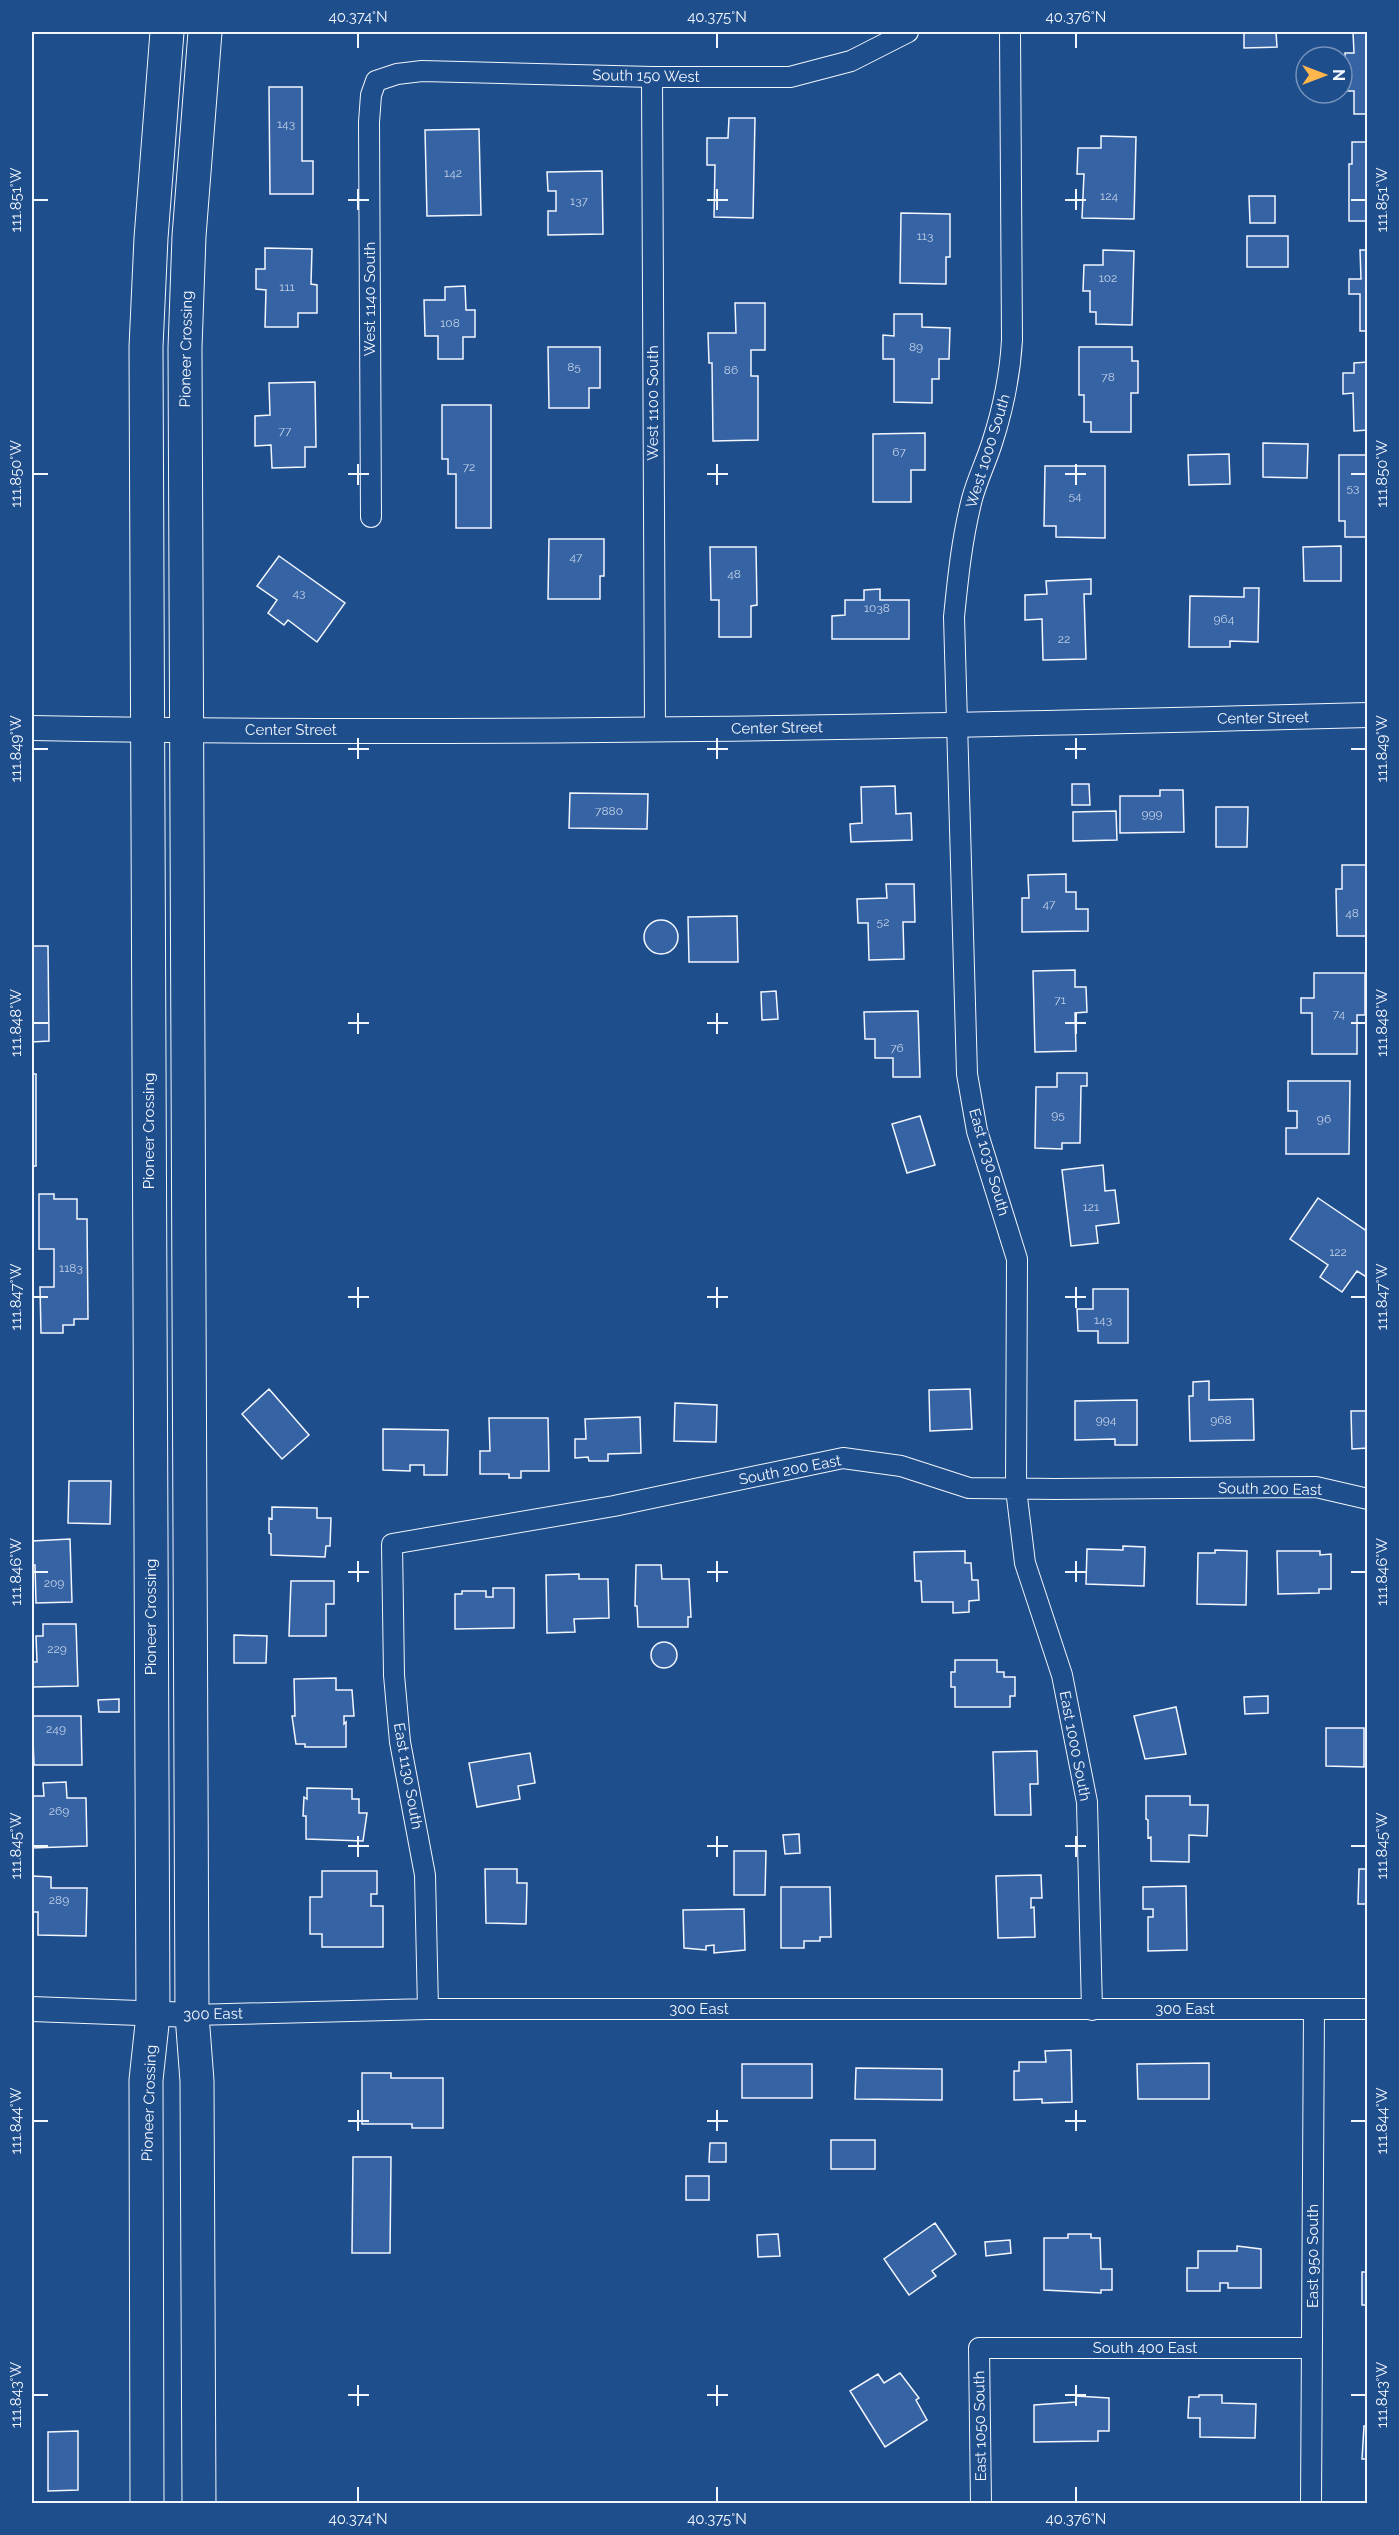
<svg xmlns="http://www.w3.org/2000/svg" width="1399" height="2535" viewBox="0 0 1399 2535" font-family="Raleway,sans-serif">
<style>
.building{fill:#3563a3;stroke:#f2f6ff;stroke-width:1.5}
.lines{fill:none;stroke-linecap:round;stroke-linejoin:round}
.minor-casing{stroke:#f2f6ff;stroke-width:22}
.tertiary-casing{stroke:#f2f6ff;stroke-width:26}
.trunk-casing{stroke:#f2f6ff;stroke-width:35}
.minor{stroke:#1f4e8c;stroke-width:20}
.tertiary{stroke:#1f4e8c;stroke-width:24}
.trunk{stroke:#1f4e8c;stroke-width:33}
.ticks{fill:none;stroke:#f2f6ff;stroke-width:2}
.labels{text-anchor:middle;stroke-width:4.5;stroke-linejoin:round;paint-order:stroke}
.number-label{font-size:12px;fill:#c3d1e8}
.street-label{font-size:15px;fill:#f2f6ff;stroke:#1f4e8c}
.neatline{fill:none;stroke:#f2f6ff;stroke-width:2}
.ticks-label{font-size:15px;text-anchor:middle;fill:#f2f6ff}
</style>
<rect width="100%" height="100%" fill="#1f4e8c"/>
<!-- building -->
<path class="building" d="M1244 32H1276L1277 47 1244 48Z
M1353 32H1368V114H1354V91H1345V53H1354Z
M269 87H302V161H313V194H270Z
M729 118H755L753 218 714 217 715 165H707V138H728Z
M479 129 481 215 427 216 425 130Z
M1101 136 1136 137 1134 219 1082 218 1084 174H1077L1078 148H1101Z
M1352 142H1368V221H1349V164H1352Z
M602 171 603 234 548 235V211H556V191H548L547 172Z
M1249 196H1275V223H1250Z
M901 213 950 214V257H946V284L900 283Z
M1247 236H1288V267H1247Z
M265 248 312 249 311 284 317 285V313H298V327H265L266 290 256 289V269H265Z
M1103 250 1134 251 1132 325 1096 324V312H1090V291H1083L1084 265H1103Z
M1360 250H1368V331H1360V294H1349V279H1361Z
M465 286 466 310H475V337H463V359H438V336H425L424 300H445V287Z
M735 303H765V350H751V376H758V440L713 441 712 363H709L708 333H736Z
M894 314H922V327L950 328 949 359H939V379H932V403L894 402V359H883V335L894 336Z
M548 347H600V388H589V408H549Z
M1079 347H1132V361H1138V393H1131V432H1091V422H1084V395H1079Z
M1368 362V430L1354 431 1353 393 1343 394V373H1354V363Z
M315 382 316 447H305V467L272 468 271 445 255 446V416L270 415 269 383Z
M442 405H491V528H456V474H448V459H442Z
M925 433V470H911V502H873V434Z
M1263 443 1308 444 1307 478 1263 477Z
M1229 454 1230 484 1189 485 1188 455Z
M1339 455H1368V537H1345V521H1339Z
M1045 466H1105V538L1056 537V526H1044Z
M549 539H604V576H600V599H548Z
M1341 546V581H1304L1303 547Z
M710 547H756L757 605 751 606V637H719V600H711Z
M279 556 345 603 317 642 288 620 284 625 268 613 277 600 257 586Z
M1091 579V594H1084L1086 659 1043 660 1042 619 1025 620V595L1047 594 1046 581Z
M1244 588H1259L1258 642 1230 641V647H1189L1190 596 1244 597Z
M880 589V600H909V639H832V616L845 615V600H864V590Z
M1072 784H1089L1090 805H1072Z
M895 786 896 814 911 813 912 840 851 842 850 824 862 823 861 787Z
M1160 790H1183L1184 832 1120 833V796H1160Z
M570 793 648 794 647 829 569 828Z
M1216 807H1248L1247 847H1216Z
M1116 811 1117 840 1073 841V812Z
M1342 865H1368V936H1337L1336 889H1342Z
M1066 874V892H1076V909H1088V931L1022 932V898H1029L1028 875Z
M886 884H914L915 922H903L904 959 869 960 868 923H858L857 899 887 898Z
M737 916 738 962H689L688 917Z
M644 937a17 17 0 1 1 34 0a17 17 0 1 1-34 0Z
M32 946H48L49 1041 32 1042Z
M1075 970V987H1086L1087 1012 1075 1013 1076 1051 1035 1052 1033 971Z
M1314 973H1365V1015H1357V1054H1312V1013H1301V998H1314Z
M776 991 778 1019 762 1020 761 992Z
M918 1011 920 1077H893V1058H875V1039H865L864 1012Z
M1057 1073H1087V1086H1081L1080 1143H1062V1149L1035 1148 1036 1087H1057Z
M32 1074H36V1166H32Z
M1288 1081H1350L1349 1154H1286V1128H1297V1111H1288Z
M920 1116 935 1165 907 1173 892 1124Z
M1103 1165 1105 1191 1115 1190 1119 1223 1096 1226 1098 1243 1071 1246 1062 1170Z
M39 1194H54V1199H77V1219H87L88 1319H74V1325H63V1333H41L40 1287H54V1249H39Z
M1318 1198 1368 1232V1278L1357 1271 1342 1292 1320 1277 1328 1265 1290 1239Z
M1093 1289H1128V1343H1098V1331H1078L1077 1309H1093Z
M1209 1381V1400L1253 1399 1254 1440 1190 1441 1189 1396H1193V1382Z
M269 1389 309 1435 282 1459 242 1414Z
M970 1389 972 1429 930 1431 929 1390Z
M1137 1400V1445H1115V1439L1075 1440V1401Z
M675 1403 717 1405 716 1442 674 1441Z
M1351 1411H1368V1448L1352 1449Z
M640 1417 641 1453 608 1454V1461H589L588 1457 575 1458V1439H586L585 1419Z
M489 1418H548L549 1471H521V1478H509V1474H480V1451H490Z
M383 1429 448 1430 447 1475H424V1465H410V1471L383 1470Z
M69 1481H111L110 1524 68 1523Z
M272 1507 317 1508V1518H331L330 1546H326L325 1557 271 1555V1534L269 1533V1518L272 1519Z
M70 1539 72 1602 36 1603 35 1565H32V1541Z
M1123 1546 1145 1547 1144 1586 1086 1584 1087 1549 1123 1550Z
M1215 1550 1247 1551 1246 1605 1197 1604 1198 1553H1215Z
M965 1551V1563H971L972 1580H978L979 1600 969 1601V1612L953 1613V1602H922L921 1581H915L914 1552Z
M1277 1551H1320V1555L1331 1554V1589H1319V1593L1278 1594Z
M636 1565H661L662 1579H689L691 1617H688V1627H638L637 1606H635Z
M579 1574V1579H608L609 1618 574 1619 575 1632 547 1633 546 1575Z
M291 1581H334V1604H326V1636H289Z
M493 1588H514V1628L455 1629V1594H462V1591H486V1597H493Z
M43 1624H76L78 1686 32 1687V1662H37L36 1636H43Z
M234 1635 267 1636 266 1663H234Z
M651 1655a13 13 0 1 1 26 0a13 13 0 1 1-26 0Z
M955 1660H997V1672H1004V1677H1015V1696H1010V1707H955V1687H951V1672H955Z
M336 1678V1690H352L354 1716H344V1724L346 1722V1747H305V1744H296L292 1716H295L294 1679Z
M1268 1696V1713L1245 1714 1244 1697Z
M119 1699V1712H99L98 1700Z
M1176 1707 1186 1754 1145 1759 1134 1716Z
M32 1716H81L82 1765H34Z
M1326 1728H1364V1767L1326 1766Z
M1037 1751 1038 1784H1030L1031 1815H995L993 1752Z
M530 1753 535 1783 518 1786 520 1799 477 1807 469 1763Z
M66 1782 67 1798H86L87 1846 32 1848V1796H44L43 1783Z
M307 1788 352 1789V1799H359V1813H367L363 1841 306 1839V1816H303L304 1797 307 1799Z
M1146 1796H1190V1805H1208L1207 1836 1189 1835V1862L1151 1861V1837L1148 1838V1820L1146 1819Z
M799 1834 800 1853 785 1854 783 1835Z
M734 1851H766L765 1895H734Z
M485 1869H517V1883H527L526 1924 486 1923Z
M1359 1869H1368V1904H1358Z
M322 1871H377V1894H371V1906H383V1947H322V1934H310V1897H322Z
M1041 1875 1042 1898H1031V1908L1034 1907 1035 1937 998 1938 996 1876Z
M32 1876 51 1877V1888H87L86 1936 38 1935V1912H32Z
M1186 1886 1187 1950 1148 1951V1917H1153V1909H1143V1887Z
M781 1887H830L831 1937H820V1941H804V1948H781Z
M744 1909 745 1950 714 1953V1945L706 1946V1950L684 1948 683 1910Z
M1071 2050 1072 2102 1042 2103V2099L1014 2100V2071H1019V2062H1046L1045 2051Z
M1209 2063V2099H1138L1137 2064Z
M742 2064H812V2098H742Z
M856 2068 942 2069V2100L855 2099Z
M362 2073H391V2078H443V2128H412V2124H362Z
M831 2140H875V2169H831Z
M710 2143H726V2162H709Z
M353 2157H391L390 2253H352Z
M686 2176H709V2200H686Z
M935 2223 956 2254 932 2271 936 2276 909 2295 884 2259Z
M778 2234 780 2256 758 2257 757 2235Z
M1068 2234H1091V2238H1100L1101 2269H1112V2290H1101V2293L1044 2290V2238H1068Z
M1010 2240 1011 2253 986 2256 985 2242Z
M1367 2243 1368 2305H1362V2272H1367Z
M1237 2246 1261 2249V2288H1228V2283H1220V2291H1187V2268H1198V2251H1237Z
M900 2373 919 2398 916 2400 927 2420 885 2447 850 2391 878 2374 884 2383Z
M1199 2395H1222V2403L1256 2404 1255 2438 1200 2437V2418H1188L1189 2397H1199Z
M1076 2396 1109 2398V2431H1098V2441L1034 2442V2405L1076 2402Z
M1364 2426H1368V2476L1366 2459H1362Z
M78 2431V2490L48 2491V2432Z"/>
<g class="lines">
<!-- minor casing -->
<g class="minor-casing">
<path id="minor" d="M1010 32 1012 340C1010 376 1003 409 992 443 986 462 977 480 972 499 962 538 958 577 954 617L967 1074 977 1131 1017 1259 1016 1489 1025 1563 1062 1675 1087 1802 1092 2010
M652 77 655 729
M371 517 369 122 371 95 376 81 397 74 422 71 652 77H790L851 61 908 32
M428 2009 425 1875 400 1742 394 1675 392 1544 614 1506 843 1458 901 1466 969 1488 1055 1489 1316 1487 1368 1499
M192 2015 428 2009H1368
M981 2504 979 2348H1312
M1311 2504 1314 2009"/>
</g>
<!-- tertiary casing -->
<g class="tertiary-casing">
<path id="tertiary" d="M32 728C477 736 922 727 1368 715
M32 2009 192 2015"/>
</g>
<!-- trunk casing -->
<g class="trunk-casing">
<path id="trunk" d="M147 2504 146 2080 153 2015 146 347 151 238 167 32
M199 2504 197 2081 192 2015 185 348 189 236 205 32"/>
</g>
<!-- minor -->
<use href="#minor" class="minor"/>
<!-- tertiary -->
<use href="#tertiary" class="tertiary"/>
<!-- trunk -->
<use href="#trunk" class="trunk"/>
</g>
<!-- ticks -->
<path class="ticks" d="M358 33V48M717 33V48M1076 33V48M358 189V210M717 189V210M1076 189V210M33 200H48M348 200H369M707 200H728M1065 200H1086M1351 200H1366M358 464V485M717 464V485M1076 464V485M33 474H48M348 474H369M707 474H728M1065 474H1086M1351 474H1366M358 738V759M717 738V759M1076 738V759M33 749H48M348 749H369M707 749H728M1065 749H1086M1351 749H1366M358 1013V1034M717 1013V1034M1076 1013V1034M33 1023H48M348 1023H369M707 1023H728M1065 1023H1086M1351 1023H1366M358 1287V1308M717 1287V1308M1076 1287V1308M33 1297H48M348 1297H369M707 1297H728M1065 1297H1086M1351 1297H1366M358 1561V1582M717 1561V1582M1076 1561V1582M33 1572H48M348 1572H369M707 1572H728M1065 1572H1086M1351 1572H1366M358 1836V1857M717 1836V1857M1076 1836V1857M33 1846H48M348 1846H369M707 1846H728M1065 1846H1086M1351 1846H1366M358 2110V2131M717 2110V2131M1076 2110V2131M33 2121H48M348 2121H369M707 2121H728M1065 2121H1086M1351 2121H1366M358 2385V2406M717 2385V2406M1076 2385V2406M33 2395H48M348 2395H369M707 2395H728M1065 2395H1086M1351 2395H1366M358 2487V2502M717 2487V2502M1076 2487V2502"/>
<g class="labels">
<!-- number labels -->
<g class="number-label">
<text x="286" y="128">143</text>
<text x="453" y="177">142</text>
<text x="1109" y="200">124</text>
<text x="579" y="205">137</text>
<text x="925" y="240">113</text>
<text x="1108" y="282">102</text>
<text x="287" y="291">111</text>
<text x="450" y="327">108</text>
<text x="916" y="351">89</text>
<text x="574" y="371">85</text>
<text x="731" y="374">86</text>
<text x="1108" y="381">78</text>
<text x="285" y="435">77</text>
<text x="899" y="456">67</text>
<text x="469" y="471">72</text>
<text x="1353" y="492">53</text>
<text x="1075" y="500">54</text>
<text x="576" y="561">47</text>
<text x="734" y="578">48</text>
<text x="299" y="597">43</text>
<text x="877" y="612">1038</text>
<text x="1224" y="623">964</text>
<text x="1064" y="643">22</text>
<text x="609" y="815">7880</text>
<text x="1152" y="818">999</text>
<text x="1049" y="908">47</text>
<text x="1352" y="917">48</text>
<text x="883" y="926">52</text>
<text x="1060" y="1004">71</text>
<text x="1339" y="1018">74</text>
<text x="897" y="1052">76</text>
<text x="1058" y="1119">95</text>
<text x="1324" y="1123">96</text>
<text x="1091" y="1211">121</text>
<text x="1338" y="1256">122</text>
<text x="71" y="1272">1183</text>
<text x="1103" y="1324">143</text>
<text x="1106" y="1424">994</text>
<text x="1221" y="1424">968</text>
<text x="54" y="1587">209</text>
<text x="57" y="1653">229</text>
<text x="56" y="1733">249</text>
<text x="59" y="1815">269</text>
<text x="59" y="1904">289</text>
</g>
<!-- street labels -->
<g class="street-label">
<text transform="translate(646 76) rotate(1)" y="5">South 150 West</text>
<text transform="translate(370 299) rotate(-90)" y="5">West 1140 South</text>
<text transform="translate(186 349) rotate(-89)" y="5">Pioneer Crossing</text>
<text transform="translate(653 403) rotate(-90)" y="5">West 1100 South</text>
<text transform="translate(988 451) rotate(-73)" y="5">West 1000 South</text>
<text transform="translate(1263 718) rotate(-1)" y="5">Center Street</text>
<text transform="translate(777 728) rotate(-1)" y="5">Center Street</text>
<text x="291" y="735">Center Street</text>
<text transform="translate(149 1131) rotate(-90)" y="5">Pioneer Crossing</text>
<text transform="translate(989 1162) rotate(74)" y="5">East 1030 South</text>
<text transform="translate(790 1470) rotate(-11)" y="5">South 200 East</text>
<text transform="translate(1270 1489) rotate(1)" y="5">South 200 East</text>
<text transform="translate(151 1617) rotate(-90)" y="5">Pioneer Crossing</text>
<text transform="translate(1075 1746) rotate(79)" y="5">East 1000 South</text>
<text transform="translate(408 1776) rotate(80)" y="5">East 1130 South</text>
<text x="699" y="2014">300 East</text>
<text x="1185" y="2014">300 East</text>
<text transform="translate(213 2014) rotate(-1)" y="5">300 East</text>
<text transform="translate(149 2103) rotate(-88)" y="5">Pioneer Crossing</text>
<text transform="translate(1313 2256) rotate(-90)" y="5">East 950 South</text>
<text x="1145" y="2353">South 400 East</text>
<text transform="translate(980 2426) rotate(-91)" y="5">East 1050 South</text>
</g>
</g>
<!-- border -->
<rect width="1399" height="2535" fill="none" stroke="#1f4e8c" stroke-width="66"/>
<!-- north arrow -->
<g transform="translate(1324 75) rotate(90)"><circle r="28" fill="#1f4e8c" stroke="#7391ba" stroke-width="1.5"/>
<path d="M0-4.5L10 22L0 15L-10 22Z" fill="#ffb74d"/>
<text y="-9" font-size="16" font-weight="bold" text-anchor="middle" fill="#f2f6ff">N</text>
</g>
<rect x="33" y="33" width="1333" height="2469" class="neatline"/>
<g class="ticks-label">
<text x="358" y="22">40.374°N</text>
<text x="717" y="22">40.375°N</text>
<text x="1076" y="22">40.376°N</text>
<text transform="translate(1382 200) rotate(-90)" y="5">111.851°W</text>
<text transform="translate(16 200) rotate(-90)" y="5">111.851°W</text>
<text transform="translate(1382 474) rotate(-90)" y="5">111.850°W</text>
<text transform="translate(16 474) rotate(-90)" y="5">111.850°W</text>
<text transform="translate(16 749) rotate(-90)" y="5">111.849°W</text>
<text transform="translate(1382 749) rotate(-90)" y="5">111.849°W</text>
<text transform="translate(16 1023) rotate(-90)" y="5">111.848°W</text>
<text transform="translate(1382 1023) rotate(-90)" y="5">111.848°W</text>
<text transform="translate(1382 1297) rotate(-90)" y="5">111.847°W</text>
<text transform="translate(16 1297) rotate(-90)" y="5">111.847°W</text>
<text transform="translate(16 1572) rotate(-90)" y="5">111.846°W</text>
<text transform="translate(1382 1572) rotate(-90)" y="5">111.846°W</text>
<text transform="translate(1382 1846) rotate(-90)" y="5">111.845°W</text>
<text transform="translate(16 1846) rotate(-90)" y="5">111.845°W</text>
<text transform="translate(16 2121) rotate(-90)" y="5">111.844°W</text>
<text transform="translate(1382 2121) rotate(-90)" y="5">111.844°W</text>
<text transform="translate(1382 2395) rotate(-90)" y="5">111.843°W</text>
<text transform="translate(16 2395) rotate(-90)" y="5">111.843°W</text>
<text x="358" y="2524">40.374°N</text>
<text x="717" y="2524">40.375°N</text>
<text x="1076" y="2524">40.376°N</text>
</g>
</svg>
